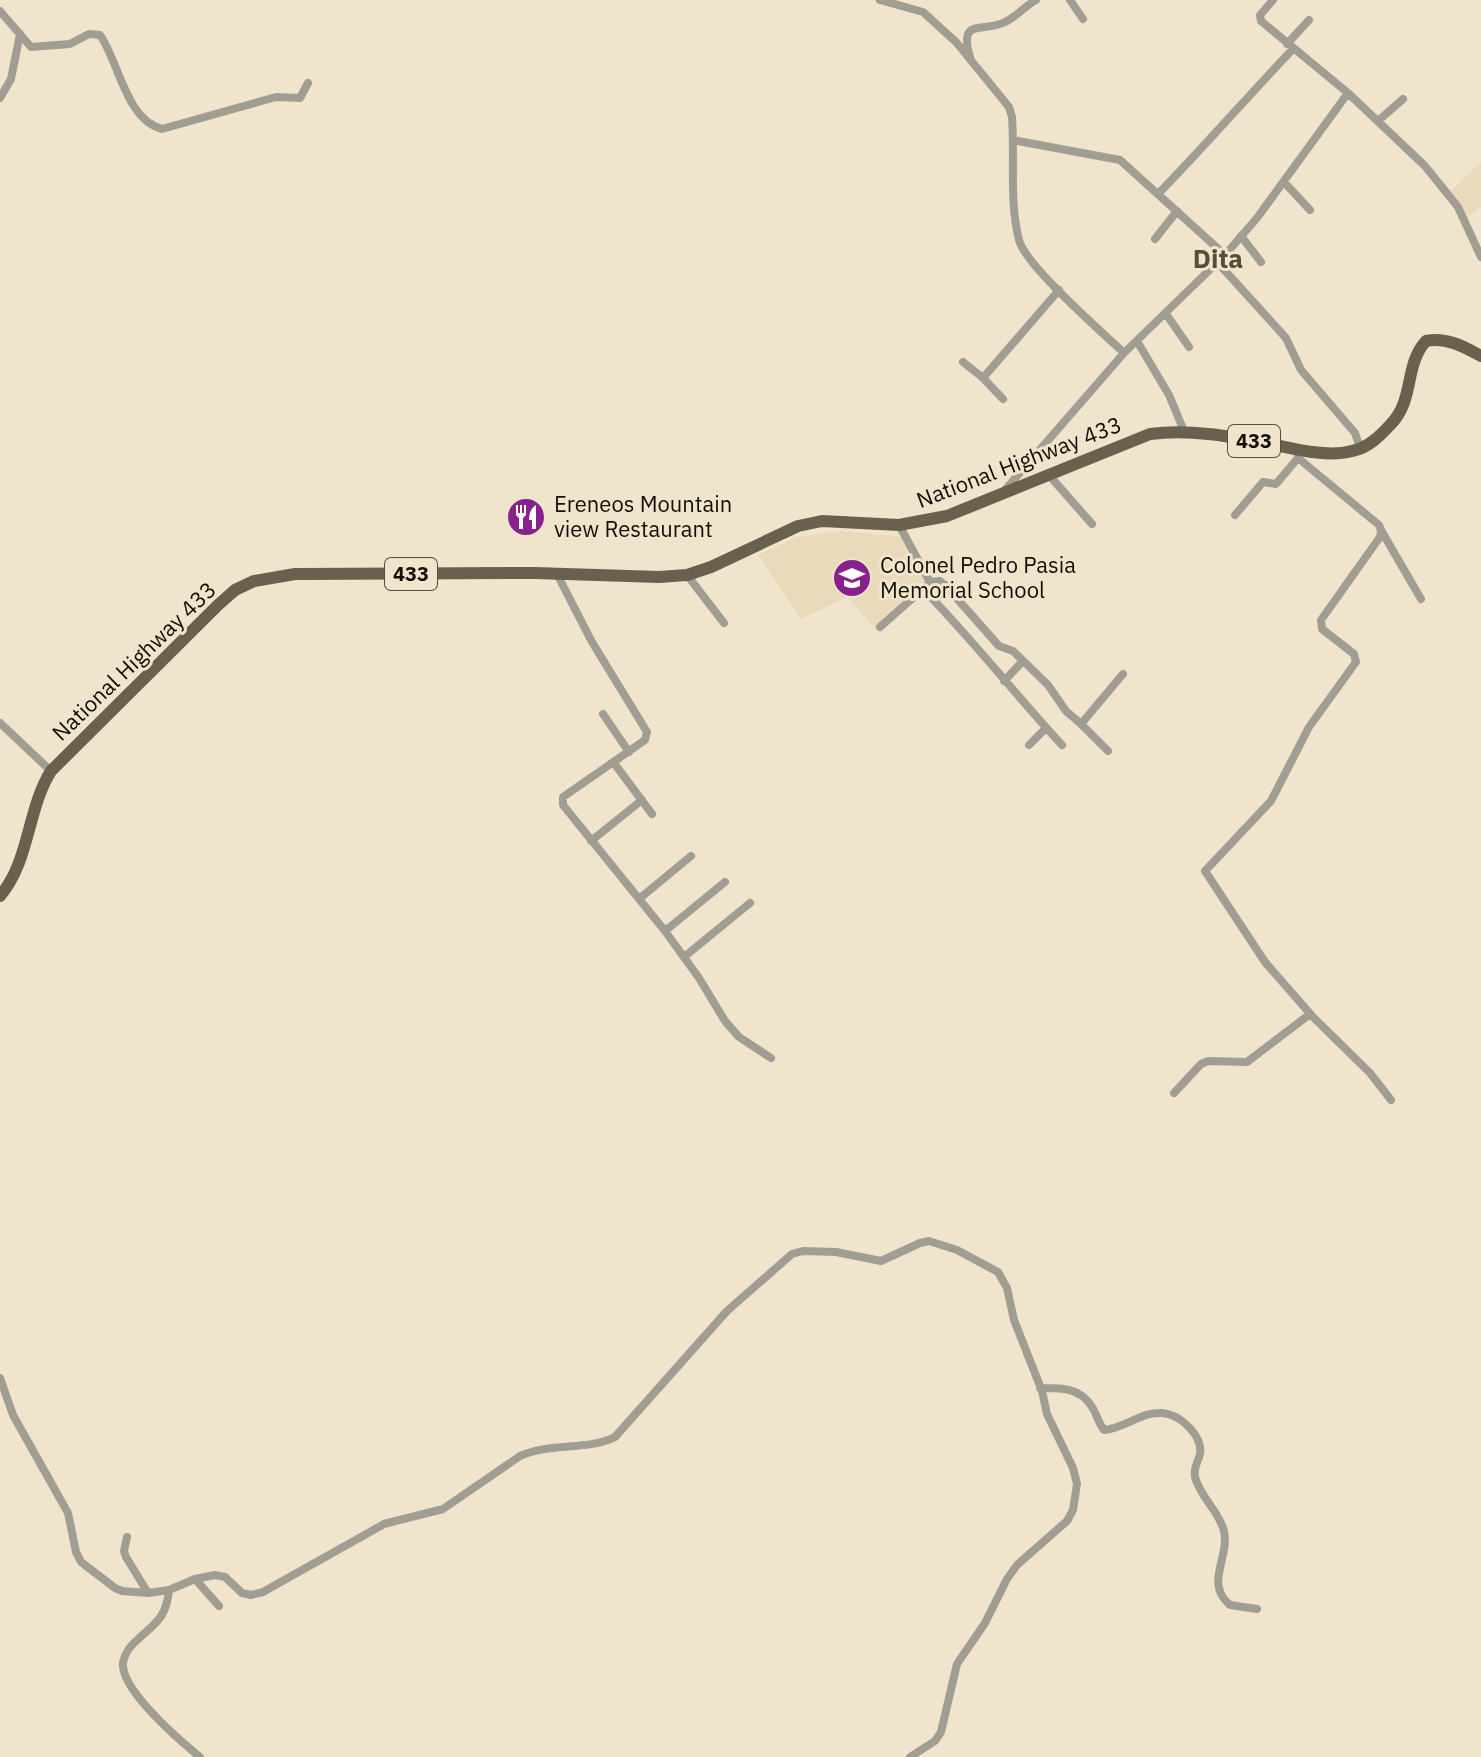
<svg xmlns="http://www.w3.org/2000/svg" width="1481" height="1757" viewBox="0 0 1481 1757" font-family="'IBM Plex Sans',sans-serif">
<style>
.built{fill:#e8daba}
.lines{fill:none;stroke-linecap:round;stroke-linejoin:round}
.street{stroke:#a29d93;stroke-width:8}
.primary{stroke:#69614e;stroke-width:12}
.labels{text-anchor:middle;stroke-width:6;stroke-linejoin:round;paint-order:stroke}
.shield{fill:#f0e5cc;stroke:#554e41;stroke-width:2}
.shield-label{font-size:20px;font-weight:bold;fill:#120e06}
.street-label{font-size:22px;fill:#120e06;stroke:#f0e5cc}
.poi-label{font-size:22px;fill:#120e06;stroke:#f0e5cc;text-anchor:start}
.quarter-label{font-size:26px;font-weight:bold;fill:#574d38;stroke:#f0e5cc}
</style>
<rect width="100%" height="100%" fill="#f0e5cc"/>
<!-- built -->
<path class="built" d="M1481 162V206L1467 218 1449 193Z
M841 531 908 537 914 544 929 575 930 582 878 632 847 597 801 619 758 555 797 537Z"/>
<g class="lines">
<!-- street -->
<path class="street" d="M880 0 923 12 956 42 1009 107 1012 117C1015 157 1009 201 1019 240 1025 265 1102 332 1124 353
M1070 0 1083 19
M1273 0 1260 15 1261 21 1348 93 1425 166 1458 207 1481 257
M0 11 31 47 70 44 89 34 100 35C119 62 126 120 162 129L276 97 300 98 308 83
M1287 44 1309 20
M970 57C958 17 983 33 1005 22 1016 17 1025 6 1036 0
M0 98 11 79 20 34
M1378 121 1403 99
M1013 140 1120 160 1225 255
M1284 182 1310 210
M1158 194C1204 147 1247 97 1293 49
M1241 236 1261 262
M1155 239 1177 211
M1218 263 1286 338 1301 370 1355 433 1360 448
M1166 314 1189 347
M1137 341 1169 395 1184 431
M963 362 983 378 1059 290
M983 378 1003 399
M1298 449V458L1379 525 1381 530 1380 537 1321 620 1322 629 1354 654 1356 662 1309 727 1271 801 1205 871 1265 962 1312 1016 1370 1073 1391 1100
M1048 474 1092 524
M1004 491 1124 353 1225 255 1257 218 1348 93
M1235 515 1263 482 1276 484 1298 458
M899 525 930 582 940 581 945 585 999 646 1013 651 1048 685 1066 711 1081 724 1123 674
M1381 530 1421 599
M557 574 592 642 647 732 645 740 563 797V805L665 931 699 978 725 1021 739 1037 771 1058
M687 575 724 623
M930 582 923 589C972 639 1015 694 1062 745
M880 627 923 589
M1004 681 1023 661
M603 714 629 752
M0 723 51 771
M1081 724 1108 751
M1029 745 1046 728
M614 763 652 814
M591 841 642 800
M639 899 691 856
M665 931 725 882
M684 957 750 903
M1174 1093 1201 1064 1208 1061 1247 1062 1310 1014
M0 1378 13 1415 68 1513 76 1552 81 1562 115 1588 122 1591 148 1593 169 1590 195 1579 215 1575 225 1577 242 1593 251 1595 263 1592 384 1524 443 1509 520 1456C551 1442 588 1451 615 1437L727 1311 792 1254 803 1251 836 1252 881 1261 920 1243 929 1241 957 1250 998 1272 1007 1288 1014 1320 1042 1391 1047 1414 1073 1468 1077 1484 1073 1510 1067 1521 1017 1565 1007 1579 985 1623 957 1664 941 1732 935 1741 910 1757
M1040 1388C1061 1388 1080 1387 1092 1407 1097 1414 1098 1423 1104 1430 1125 1429 1145 1408 1168 1414 1183 1418 1203 1437 1200 1454 1198 1463 1193 1467 1195 1477 1200 1497 1219 1511 1224 1531 1230 1558 1204 1583 1230 1605L1257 1609
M127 1537 124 1551 126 1557 148 1593
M195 1579 219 1606
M169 1590C166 1621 153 1624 132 1645 127 1650 122 1660 123 1667 126 1694 179 1740 200 1757"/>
<!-- primary -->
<path class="primary" d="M0 896C30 861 27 809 51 771L218 605 235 590 254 581 295 574 535 573 659 577 687 575 711 567 798 526 822 521 899 525 947 516 1150 434C1189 429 1228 436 1266 443 1292 448 1325 458 1352 451 1368 448 1380 436 1391 424 1415 399 1404 365 1426 341 1446 337 1463 346 1481 356"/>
</g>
<!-- icons -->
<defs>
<g id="restaurant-disc" transform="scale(2)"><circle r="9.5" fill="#86228a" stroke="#f0e5cc"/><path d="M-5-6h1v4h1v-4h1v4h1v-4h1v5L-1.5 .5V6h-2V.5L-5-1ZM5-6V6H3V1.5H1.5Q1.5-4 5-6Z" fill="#fff"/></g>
<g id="school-disc" transform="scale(2)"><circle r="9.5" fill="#86228a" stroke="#f0e5cc"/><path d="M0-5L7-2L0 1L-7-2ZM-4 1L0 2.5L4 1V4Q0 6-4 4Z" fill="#fff"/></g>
</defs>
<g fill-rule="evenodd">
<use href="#restaurant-disc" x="526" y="517"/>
<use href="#school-disc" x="852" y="578"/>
</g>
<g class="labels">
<!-- shield labels -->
<g class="shield">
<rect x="1228" y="425" width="52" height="32" rx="6"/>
<rect x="385" y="558" width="52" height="32" rx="6"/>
</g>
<g class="shield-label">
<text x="1254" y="448">433</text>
<text x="411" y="581">433</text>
</g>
<!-- street labels -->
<g class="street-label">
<text transform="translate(1019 462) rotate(-21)" y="8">National Highway 433</text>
<text transform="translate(134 661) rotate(-44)" y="8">National Highway 433</text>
</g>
<!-- poi labels -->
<g class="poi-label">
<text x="554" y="512">Ereneos Mountain<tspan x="554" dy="25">view Restaurant</tspan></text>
<text x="880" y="573">Colonel Pedro Pasia<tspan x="880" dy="25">Memorial School</tspan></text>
</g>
<!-- quarter labels -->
<g class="quarter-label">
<text x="1218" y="268">Dita</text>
</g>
</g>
</svg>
